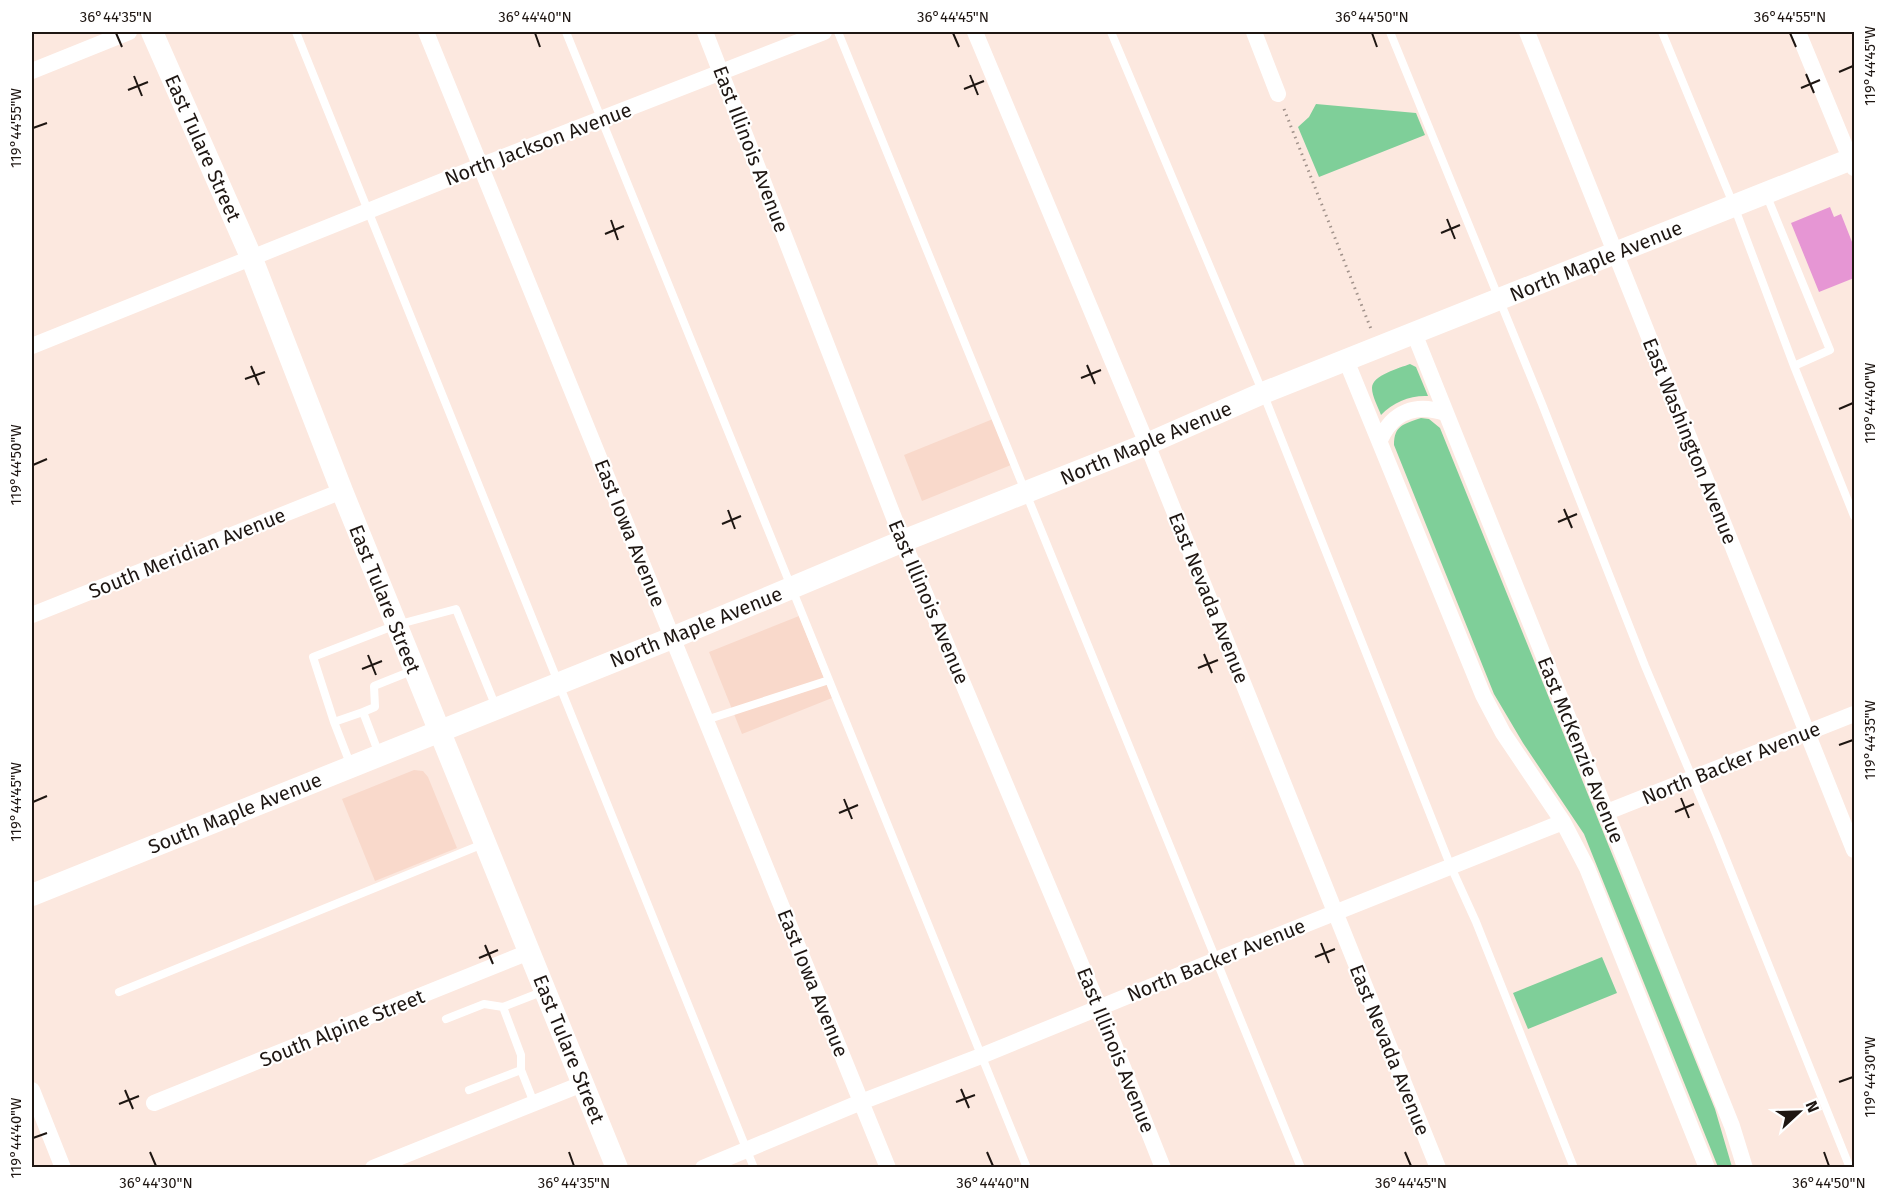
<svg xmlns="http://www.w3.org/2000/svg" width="1886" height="1199" viewBox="0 0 1886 1199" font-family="'Fira Sans',sans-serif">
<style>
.built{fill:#f9d9cb}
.green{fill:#7fcf99}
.building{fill:#e696d4}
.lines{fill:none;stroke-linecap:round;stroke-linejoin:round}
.path{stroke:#a1928b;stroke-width:3;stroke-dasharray:1.5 4.5;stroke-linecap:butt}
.service{stroke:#fff;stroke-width:8}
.minor{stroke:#fff;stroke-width:16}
.secondary{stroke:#fff;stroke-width:22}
.ticks{fill:none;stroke:#1e1612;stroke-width:2}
.labels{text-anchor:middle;stroke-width:4.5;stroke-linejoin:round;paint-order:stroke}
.street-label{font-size:20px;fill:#1e1612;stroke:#fff}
.neatline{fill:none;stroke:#1e1612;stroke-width:2}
.ticks-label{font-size:15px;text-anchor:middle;fill:#1e1612}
</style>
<rect width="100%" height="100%" fill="#fce8df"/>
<!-- built -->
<path class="built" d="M993 419 1011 465 922 501 904 455Z
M799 616 832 698 742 734 709 652Z
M414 770 423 771 428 777 457 848 375 881 342 799Z"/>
<!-- green -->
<path class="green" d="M1316 104 1416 113 1425 135 1319 177 1298 127 1309 117Z
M1410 364 1416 367 1428 396C1411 395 1393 402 1381 415 1378 407 1372 396 1372 388 1372 375 1400 368 1410 364Z
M1421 418 1429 419 1440 428 1715 1109 1732 1167H1718L1584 834 1523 743 1494 694 1394 445C1394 425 1404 424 1421 418Z
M1602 957 1617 993 1528 1029 1513 993Z"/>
<!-- building -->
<path class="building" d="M1830 207 1834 217 1841 214 1854 247V278L1819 292 1791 223Z"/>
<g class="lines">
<!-- path -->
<path class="path" d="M1284 109 1371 329"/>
<!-- service -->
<path class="service" d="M296 32 754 1168
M566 32 1027 1168
M838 32 1301 1168
M1111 32 1263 393 1451 867 1476 922 1574 1168
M1390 32 1542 404 1645 666 1716 834 1850 1168
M1662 32 1734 206 1794 366 1854 516
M1766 194 1830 350 1794 366
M706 720 829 680
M334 722 313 657 396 625 456 609 496 707
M379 754 363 712 375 707 374 686 414 670
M351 766 334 722 363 712
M119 992 483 844
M446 1019 484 1004 503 1007
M469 1090 521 1070
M534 1103 521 1070V1055L503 1007 544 991"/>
<!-- minor -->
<path class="minor" d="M426 32 888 1168
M705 32 903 541 1099 1007 1163 1168
M975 32 1147 444 1438 1168
M1254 32 1278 94
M1527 32 1854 850
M1798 32 1854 168
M32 71 129 32
M1414 333 1732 1126 1745 1168
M32 346 480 166 824 32
M1346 360 1483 695 1503 733 1563 822 1587 868 1707 1168
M1380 440C1393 411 1416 403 1445 413
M32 615 342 491
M1607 812 1854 714
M32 1090 63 1168
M154 1103 529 952
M373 1168 582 1084
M703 1168 861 1102 981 1056 1216 960 1563 822"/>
<!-- secondary -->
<path class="secondary" d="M152 32 252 259 342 491 617 1168
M32 895 672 638 903 541 1147 444 1263 393 1854 158"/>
</g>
<!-- ticks -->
<path class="ticks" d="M116 33 122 47M535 33 540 47M953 33 959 47M1372 33 1377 47M1790 33 1796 47M1839 72 1853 66M1806 74 1814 93M970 75 978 95M134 76 142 96M1801 88 1820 80M964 89 984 81M128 90 148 82M33 128 47 123M1447 219 1455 239M611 220 618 240M1441 233 1460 225M605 234 624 226M1087 365 1095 384M251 366 259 385M1081 378 1101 370M245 379 265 372M1839 409 1853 403M33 465 47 459M1564 509 1572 528M728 510 735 529M1558 522 1577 514M722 524 741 516M1204 654 1212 673M368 655 376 675M1198 668 1218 660M362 669 382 661M1839 745 1853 740M1681 798 1689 818M844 799 852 819M33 802 47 796M1675 812 1694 804M839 813 858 805M1321 943 1329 963M485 945 493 964M1315 957 1335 949M479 958 498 950M1839 1082 1853 1077M961 1089 969 1108M125 1090 133 1109M956 1102 975 1095M119 1104 139 1096M33 1138 47 1133M150 1152 156 1166M569 1152 574 1166M987 1152 993 1166M1405 1152 1411 1166M1824 1152 1829 1166"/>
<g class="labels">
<!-- street labels -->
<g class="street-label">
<text transform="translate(538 144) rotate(-21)" y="7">North Jackson Avenue</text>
<text transform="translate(203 148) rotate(66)" y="7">East Tulare Street</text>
<text transform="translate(751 149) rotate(69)" y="7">East Illinois Avenue</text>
<text transform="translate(1596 261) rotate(-22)" y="7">North Maple Avenue</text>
<text transform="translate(1690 441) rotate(68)" y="7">East Washington Avenue</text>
<text transform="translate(1146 443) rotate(-23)" y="7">North Maple Avenue</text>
<text transform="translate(630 533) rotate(68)" y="7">East Iowa Avenue</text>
<text transform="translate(187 553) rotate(-22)" y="7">South Meridian Avenue</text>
<text transform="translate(1209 598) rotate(68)" y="7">East Nevada Avenue</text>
<text transform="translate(385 599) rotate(68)" y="7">East Tulare Street</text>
<text transform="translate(929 602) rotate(67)" y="7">East Illinois Avenue</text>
<text transform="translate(696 627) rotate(-22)" y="7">North Maple Avenue</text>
<text transform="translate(1581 750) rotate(68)" y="7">East McKenzie Avenue</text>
<text transform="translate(1731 763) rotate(-22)" y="7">North Backer Avenue</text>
<text transform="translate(235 813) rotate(-22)" y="7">South Maple Avenue</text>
<text transform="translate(1216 960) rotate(-22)" y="7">North Backer Avenue</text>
<text transform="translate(813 983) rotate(68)" y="7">East Iowa Avenue</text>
<text transform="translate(342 1028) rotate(-22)" y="7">South Alpine Street</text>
<text transform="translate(569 1049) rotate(68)" y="7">East Tulare Street</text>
<text transform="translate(1116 1050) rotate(68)" y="7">East Illinois Avenue</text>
<text transform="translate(1390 1050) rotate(68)" y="7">East Nevada Avenue</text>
</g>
</g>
<!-- border -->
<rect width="1886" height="1199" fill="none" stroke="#ffffff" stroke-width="66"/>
<!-- north arrow -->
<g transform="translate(1799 1112) rotate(68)" stroke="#ffffff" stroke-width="4.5" paint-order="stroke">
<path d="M0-4.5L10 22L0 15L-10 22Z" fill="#1e1612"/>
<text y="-9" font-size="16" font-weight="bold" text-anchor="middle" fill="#1e1612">N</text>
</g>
<rect x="33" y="33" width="1820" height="1133" class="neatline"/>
<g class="ticks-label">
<text x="116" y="22">36°44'35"N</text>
<text x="535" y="22">36°44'40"N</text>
<text x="953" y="22">36°44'45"N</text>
<text x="1372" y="22">36°44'50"N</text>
<text x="1790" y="22">36°44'55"N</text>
<text transform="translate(1870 66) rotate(-90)" y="5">119°44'45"W</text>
<text transform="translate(16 128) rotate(-90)" y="5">119°44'55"W</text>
<text transform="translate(1870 403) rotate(-90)" y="5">119°44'40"W</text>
<text transform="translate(16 465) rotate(-90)" y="5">119°44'50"W</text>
<text transform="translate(1870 740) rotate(-90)" y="5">119°44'35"W</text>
<text transform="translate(16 802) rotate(-90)" y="5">119°44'45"W</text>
<text transform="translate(1870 1077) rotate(-90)" y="5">119°44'30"W</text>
<text transform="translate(16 1138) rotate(-90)" y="5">119°44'40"W</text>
<text x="156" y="1188">36°44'30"N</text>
<text x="574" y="1188">36°44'35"N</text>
<text x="993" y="1188">36°44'40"N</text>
<text x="1411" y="1188">36°44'45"N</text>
<text x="1829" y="1188">36°44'50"N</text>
</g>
</svg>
